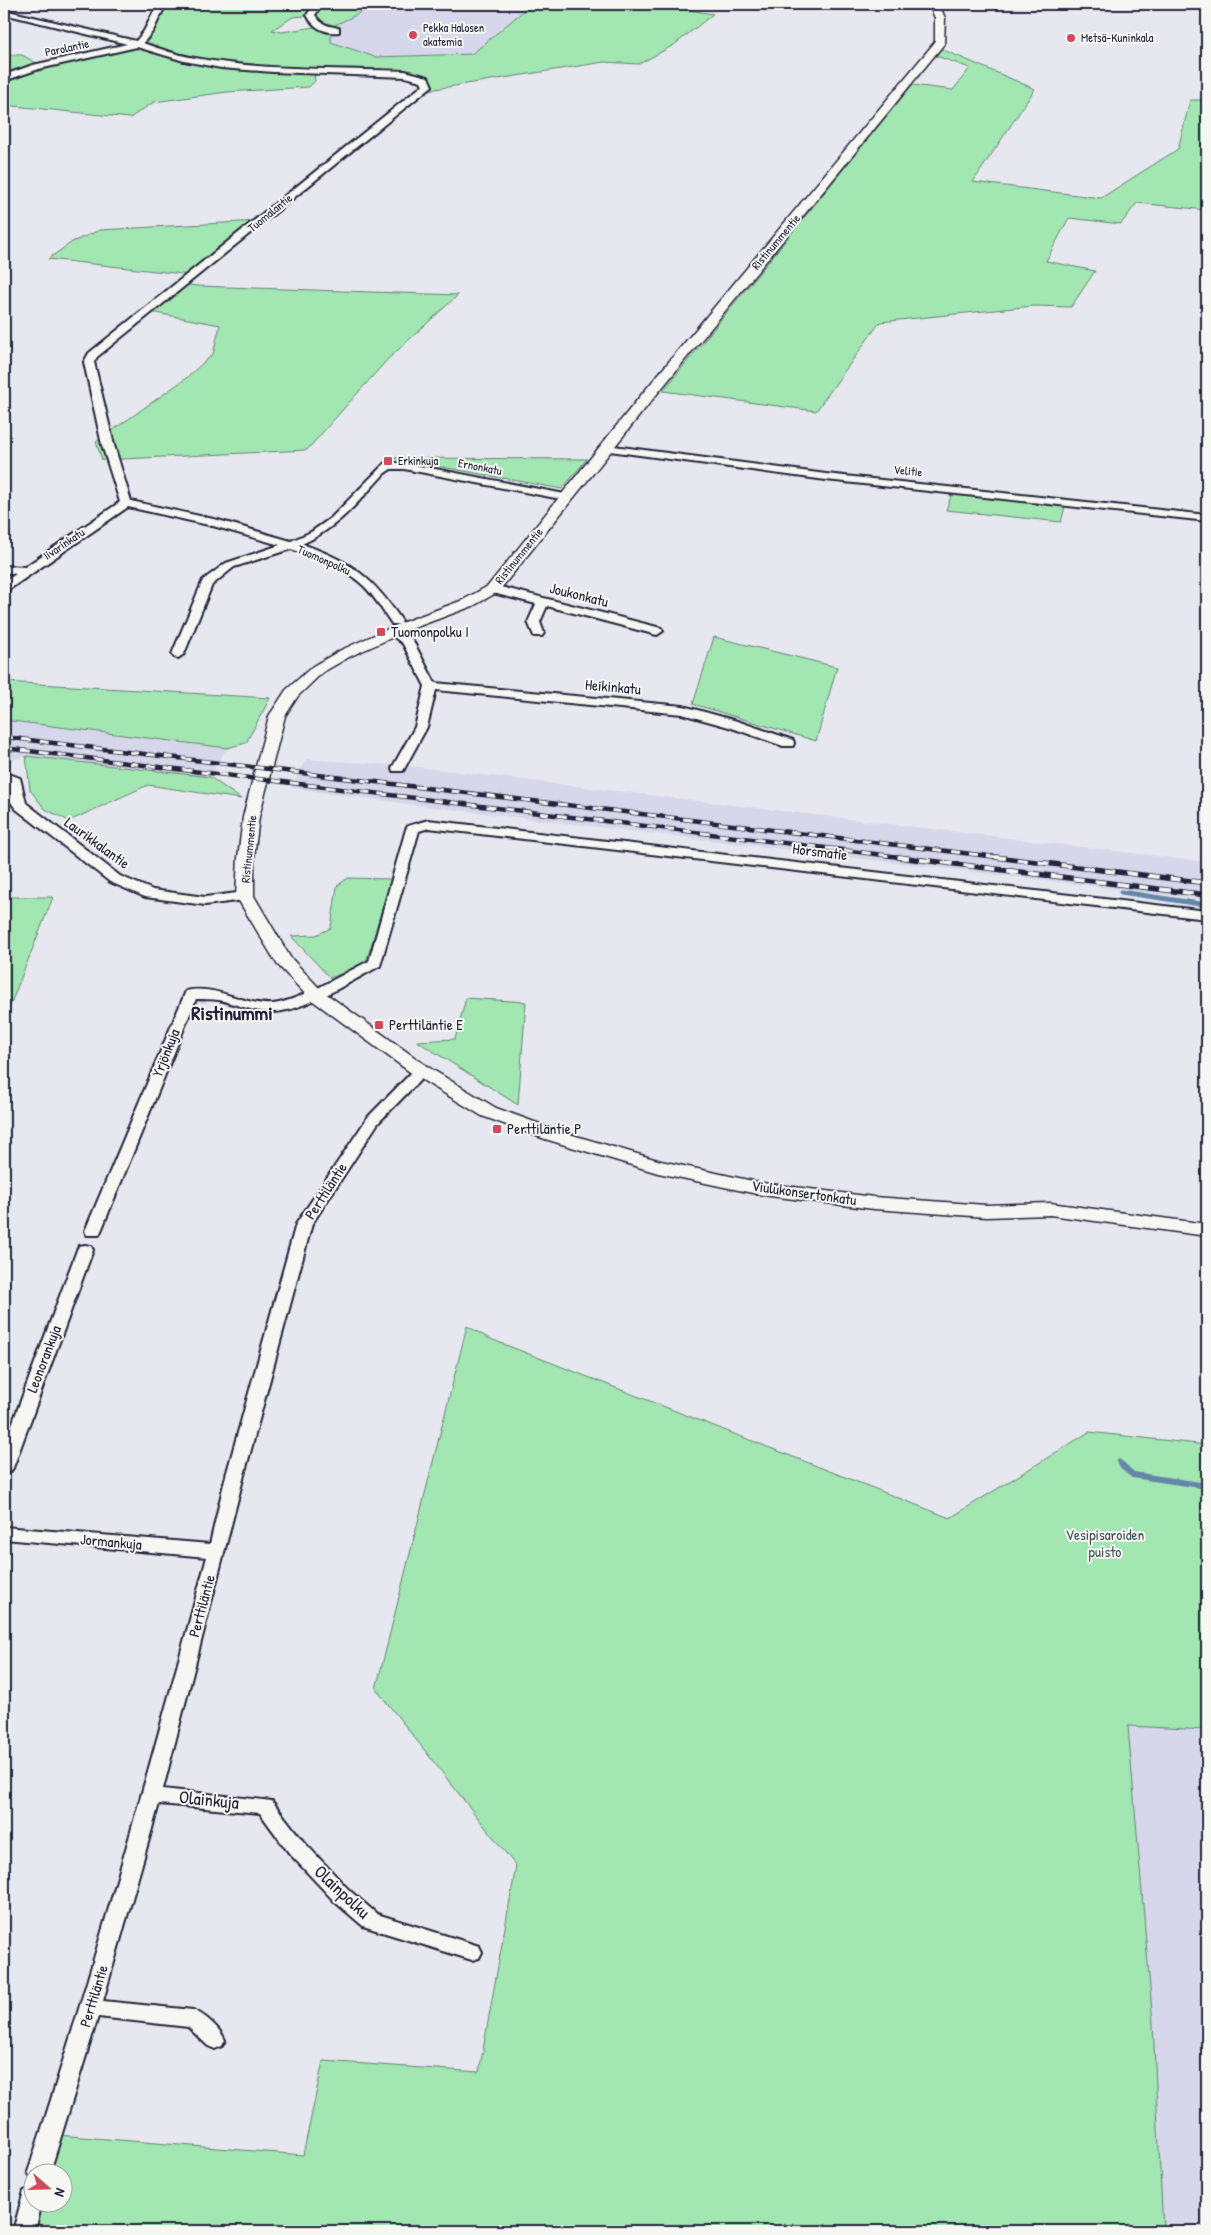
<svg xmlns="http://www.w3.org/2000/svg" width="1211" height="2235" viewBox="0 0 1211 2235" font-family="'Patrick Hand',sans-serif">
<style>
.built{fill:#d6d7eb}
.green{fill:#a2e6b1;stroke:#628476;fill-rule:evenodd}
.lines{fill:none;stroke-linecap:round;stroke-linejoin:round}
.stream-far1{stroke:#6586a8;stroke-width:5}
.stream{stroke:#6586a8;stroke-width:6}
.minor-casing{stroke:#22223b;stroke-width:4}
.tertiary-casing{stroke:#22223b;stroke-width:3}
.minor{fill:#f6f6f2;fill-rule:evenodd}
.tertiary{fill:#f6f6f2;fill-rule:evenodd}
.rail-far1-casing{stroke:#22223b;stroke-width:4.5}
.rail-casing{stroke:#22223b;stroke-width:5.5}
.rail-far1{stroke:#f6f6f2;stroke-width:3;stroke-dasharray:9;stroke-linecap:butt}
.rail{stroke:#f6f6f2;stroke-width:4;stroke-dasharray:11;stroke-linecap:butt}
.poi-dot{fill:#d1495b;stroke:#f6f6f2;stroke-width:2}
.labels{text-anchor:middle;stroke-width:4;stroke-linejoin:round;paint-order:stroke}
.far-poi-label{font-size:12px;fill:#22223b;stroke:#f6f6f2;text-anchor:start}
.far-street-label{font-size:12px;fill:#22223b;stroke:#f6f6f2}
.street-label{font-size:15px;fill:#22223b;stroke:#f6f6f2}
.poi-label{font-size:15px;fill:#22223b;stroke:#f6f6f2;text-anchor:start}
.park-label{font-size:15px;fill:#425358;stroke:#f6f6f2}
.near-street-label{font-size:18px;fill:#22223b;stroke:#f6f6f2}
.district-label{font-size:20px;font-weight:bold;fill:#22223b;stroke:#f6f6f2}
</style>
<rect width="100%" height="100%" fill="#e7e8ef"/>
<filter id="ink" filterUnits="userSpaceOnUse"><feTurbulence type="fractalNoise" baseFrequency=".02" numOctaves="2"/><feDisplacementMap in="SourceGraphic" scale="10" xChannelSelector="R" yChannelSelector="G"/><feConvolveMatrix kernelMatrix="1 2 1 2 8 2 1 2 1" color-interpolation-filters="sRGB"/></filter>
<g filter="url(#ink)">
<!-- built -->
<path class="built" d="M372 4H478L529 6 472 54 375 57 331 42 330 27 356 15Z
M4 720 227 748 210 777 26 756 4 762Z
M306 759 409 766 1207 862V900L415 805 291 788Z
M1128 1725 1207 1730V2231H1163L1153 2024Z"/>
<!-- green -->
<path class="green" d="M168 4H372L356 15 331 27V42L375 57 472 54 528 7 478 4H654L713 14 674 45 639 64 604 62 429 90 422 86V81L404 76 314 73 315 81 309 87 227 92 154 102 130 118 4 105V55H22L44 67 137 47 149 40ZM315 15 321 26 282 32 272 30 293 17Z
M941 49 1035 89 973 182 1101 198 1178 149 1190 100H1207V210L1137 203 1121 224 1069 218 1046 261 1095 271 1071 307 1033 306 880 322 816 411 663 391 912 85 953 90 970 68 936 56Z
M258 221 191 275 48 259 72 242 100 230Z
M180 284 197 286 458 295 387 360 307 450 102 460 96 442 185 379 213 354 220 325 145 311Z
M393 458 587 459 562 489Z
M953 491 1066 503 1061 522 946 510Z
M714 637 837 667 816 741 693 704Z
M4 682 39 684 270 698 246 743 227 748 4 720Z
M26 756 210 777 241 799 148 785 69 821 45 809 30 790Z
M348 878 391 879 369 953 364 965 330 978 291 936 316 935 331 928 337 886Z
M4 897H53L4 1021Z
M466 998 526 1002 518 1105 417 1041 455 1039Z
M467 1326 488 1338 950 1518 1089 1432 1207 1445V1730L1128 1726 1153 2024 1163 2231H33L40 2203 62 2202V2172H48L58 2135 303 2155 323 2061 479 2072 516 1866 376 1689Z"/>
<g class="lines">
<!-- stream-far1 -->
<path class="stream-far1" d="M1121 892 1207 905
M1119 1462 1123 1466"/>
<!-- stream -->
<path class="stream" d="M1122 1465 1133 1475 1207 1486"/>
<!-- minor casing -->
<g class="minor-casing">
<path id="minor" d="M158 4H166L153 31 143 43C160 49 177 55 195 58 264 71 335 68 405 71L428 77 432 86 97 357 94 362 114 445 131 501 218 520 291 541 311 532 331 518 385 463H404L570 495 572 497 570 499 566 500 404 469H391L385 473C358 502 339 527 302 544 353 562 372 577 402 621L400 624H392C383 611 375 597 364 586 345 568 316 557 291 549L234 567 212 585 184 654 178 658 174 657 172 654 203 580 226 563 280 545 213 526 128 507 8 590H4V582L16 574 4 572V566L25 567 120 502 102 445 84 362 89 353 423 85 421 81 405 77 273 72 221 68 184 61 137 47 39 69 4 81V75L33 65 127 44 4 14V10L136 41 144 31Z
M314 4H322L315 15C321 25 329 26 339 28V32C325 34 313 27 307 15Z
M606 445 826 474 1207 515V521L826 480 602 450 600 448Z
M493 585 661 628 663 631 657 635 547 606 540 622 544 633 542 636H534L528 622 536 604 489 592 487 589Z
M394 628 412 639 435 683 683 706 737 721 793 740 794 743 793 746H783L729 727 682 714 436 690 427 727 403 771H393L392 768 415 727 425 686 403 644 388 632Z
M4 772 20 778 26 803 120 876 153 890 205 897 245 892 252 896 245 900 205 905 145 897 110 882 16 809 10 801 9 783 4 781Z
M428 820 1207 911V919L429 828 419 831 380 966C353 980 301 1013 271 1012 253 1012 237 1004 219 1000 212 999 204 999 196 999L101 1231 99 1235H87L85 1231 186 991C216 984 244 1006 273 1004 300 1001 344 973 369 961L406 829 408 826Z
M421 1066 426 1068 428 1071 426 1074 378 1123 312 1224 243 1479 163 1789 272 1801 303 1841 349 1890 377 1914 479 1946 482 1952 479 1958 472 1960 363 1926 335 1902 289 1853 260 1813 159 1804 103 2001 193 2010C205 2015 220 2028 225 2040L222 2046 215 2049 208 2046 188 2027 98 2017 50 2172H32V2179L28 2172C94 1968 151 1763 207 1557L4 1539V1527L210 1544 225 1479 296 1224 368 1117 416 1068Z
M85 1245 91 1246 93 1250 13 1468 10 1472 4 1474V1446L77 1250 79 1246Z
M32 2188V2202H42L35 2231H13L24 2191Z"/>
</g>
<!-- tertiary casing -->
<g class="tertiary-casing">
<path id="tertiary" d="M929 4H939L945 18 944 44 652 400 498 592 473 606 411 629 351 656 323 672 298 696 285 716 259 817 254 858V896L290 957 321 990 428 1067 496 1108 559 1131 661 1161 762 1183 874 1197 986 1205 1050 1203 1207 1224V1236L1050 1215 986 1217 874 1209 762 1195 658 1173 545 1139 482 1116 414 1075 309 998 277 964 236 896 238 858 243 817 269 716 286 690 313 666 341 650 401 623 463 600 488 586 642 394 935 42V18Z"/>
</g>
<!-- minor -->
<use href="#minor" class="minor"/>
<!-- tertiary -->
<use href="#tertiary" class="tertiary"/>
<!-- rail-far1 casing -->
<g class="rail-far1-casing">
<path id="rail-far1" d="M4 737 1005 858
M4 748 908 858"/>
</g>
<!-- rail casing -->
<g class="rail-casing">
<path id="rail" d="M898 857 1207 895
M995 857 1207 883"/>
</g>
<!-- rail-far1 -->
<use href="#rail-far1" class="rail-far1"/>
<!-- rail -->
<use href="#rail" class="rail"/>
</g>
</g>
<!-- markers -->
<g class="poi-dot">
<circle cx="413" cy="35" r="5"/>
<circle cx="1071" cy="38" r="5"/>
<rect x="383" y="456" width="10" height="10" rx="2.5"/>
<rect x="376" y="627" width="10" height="10" rx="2.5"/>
<rect x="374" y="1020" width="10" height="10" rx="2.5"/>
<rect x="492" y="1124" width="10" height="10" rx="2.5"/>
</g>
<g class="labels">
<!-- far-poi labels -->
<g class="far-poi-label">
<text x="423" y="32">Pekka Halosen<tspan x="423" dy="14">akatemia</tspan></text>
<text x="1081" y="42">Metsä-Kuninkala</text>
<text x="398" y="465">Erkinkuja</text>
</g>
<!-- far-street labels -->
<g class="far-street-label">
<text transform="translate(67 48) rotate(-12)" y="4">Parolantie</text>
<text transform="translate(270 213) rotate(-39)" y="4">Tuomalantie</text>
<text transform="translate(776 242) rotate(-50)" y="4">Ristinummentie</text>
<text transform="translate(480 467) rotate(11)" y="4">Ernonkatu</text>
<text transform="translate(908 471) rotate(6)" y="4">Velitie</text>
<text transform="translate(64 544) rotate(-34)" y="4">Iivarinkatu</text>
<text transform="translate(519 556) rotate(-51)" y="4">Ristinummentie</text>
<text transform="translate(324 560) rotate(24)" y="4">Tuomonpolku</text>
<text transform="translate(249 849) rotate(-84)" y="4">Ristinummentie</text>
</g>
<!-- street labels -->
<g class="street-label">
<text transform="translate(579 595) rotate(14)" y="5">Joukonkatu</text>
<text transform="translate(613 687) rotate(5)" y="5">Heikinkatu</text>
<text transform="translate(97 843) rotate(36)" y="5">Laurikkalantie</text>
<text transform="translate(820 852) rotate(7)" y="5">Horsmatie</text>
<text transform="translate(166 1053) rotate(-68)" y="5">Yrjönkuja</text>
<text transform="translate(326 1191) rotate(-57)" y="5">Perttiläntie</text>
<text transform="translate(804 1193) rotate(8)" y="5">Viulukonsertonkatu</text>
<text transform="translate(44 1359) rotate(-69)" y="5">Leonorankuja</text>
<text transform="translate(111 1542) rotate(5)" y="5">Jormankuja</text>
<text transform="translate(202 1606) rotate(-75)" y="5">Perttiläntie</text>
<text transform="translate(94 1996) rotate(-73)" y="5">Perttiläntie</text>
</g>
<!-- poi labels -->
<g class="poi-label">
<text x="391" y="637">Tuomonpolku I</text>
<text x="389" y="1030">Perttiläntie E</text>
<text x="507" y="1134">Perttiläntie P</text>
</g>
<!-- park labels -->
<g class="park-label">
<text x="1105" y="1540">Vesipisaroiden<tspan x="1105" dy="17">puisto</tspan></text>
</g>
<!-- near-street labels -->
<g class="near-street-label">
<text transform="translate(209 1800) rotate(6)" y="6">Olainkuja</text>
<text transform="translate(342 1892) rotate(43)" y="6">Olainpolku</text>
</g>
<!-- district labels -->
<g class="district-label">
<text x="232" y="1020">Ristinummi</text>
</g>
</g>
<!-- margin -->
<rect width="1211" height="2235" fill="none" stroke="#f6f6f2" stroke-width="20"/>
<rect x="10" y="10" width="1191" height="2215" fill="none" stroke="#22223b" stroke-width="2" filter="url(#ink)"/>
<!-- north arrow -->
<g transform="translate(48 2188) rotate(110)"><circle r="24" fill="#f6f6f2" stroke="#a1a1a9"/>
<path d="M0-4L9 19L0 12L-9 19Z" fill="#d1495b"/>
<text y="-8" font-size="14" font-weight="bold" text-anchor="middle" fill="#22223b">N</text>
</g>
</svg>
